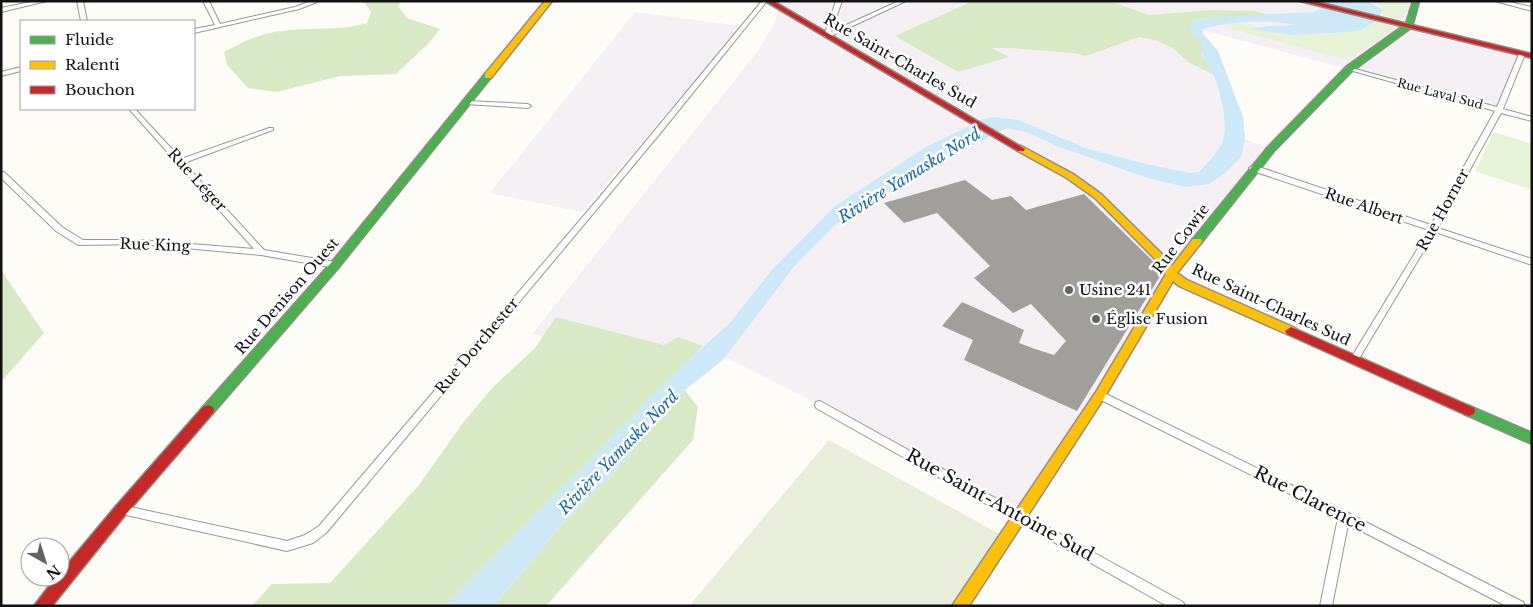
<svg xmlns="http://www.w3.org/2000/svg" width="1533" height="607" viewBox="0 0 1533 607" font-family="'Libre Baskerville',serif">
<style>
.industrial{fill:#f5f0f3}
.green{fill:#e7f3d7}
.forest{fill:#d8eac5}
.cemetery{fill:#e9eedb}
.water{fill:#cde8f7}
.building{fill:#a19f9c}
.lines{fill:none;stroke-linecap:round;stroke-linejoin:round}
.street-casing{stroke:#979795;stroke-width:2}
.fast-casing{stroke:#8e8d8b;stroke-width:3}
.slow-casing{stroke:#8e8d8b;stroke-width:3}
.jam-casing{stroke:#8e8d8b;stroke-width:3}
.street{fill:#fffffe;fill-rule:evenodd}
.fast{fill:#4caf50;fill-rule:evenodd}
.slow{fill:#ffc107;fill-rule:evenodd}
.jam{fill:#c62828;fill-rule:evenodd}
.poi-dot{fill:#646362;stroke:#fff;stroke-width:2}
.labels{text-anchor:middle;stroke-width:5;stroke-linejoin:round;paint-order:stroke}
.far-street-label{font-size:12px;fill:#111;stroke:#fff}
.street-label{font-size:15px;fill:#111;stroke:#fff}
.poi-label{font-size:15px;fill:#111;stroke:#fff;text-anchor:start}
.water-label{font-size:16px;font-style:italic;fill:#1768a6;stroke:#fff}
.near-street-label{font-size:18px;fill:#111;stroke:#fff}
</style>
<rect width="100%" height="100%" fill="#fdfcf7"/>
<!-- industrial -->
<path class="industrial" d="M782 1H1416L1408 26 1522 54 1499 110 1203 30V34L1218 51 1243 117 1245 139 1271 149 1200 238 1020 515 820 405 703 346 683 365 532 334 758 51 775 21Z
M635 12 741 26 582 212 490 193Z"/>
<!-- green -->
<path class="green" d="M1369 1H1411L1403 19 1383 17 1382 6Z
M1375 21 1400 26 1347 60 1232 29 1230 22 1294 35 1347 32Z
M1494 132 1532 144V190L1475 171Z"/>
<!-- forest -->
<path class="forest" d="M363 1H402L398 6 407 18 440 29 429 43 396 74 341 76 276 92 248 88 227 65 224 52C239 44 254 36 270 33 302 26 336 32 367 23L371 12Z
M973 1H1109L1149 15 1212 10 1254 11 1274 16 1216 17 1194 20 1202 42V56L1214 75 1188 62 1173 48 1155 40 1139 37 1086 56 1074 53 1011 48H991L1009 57 958 72 895 36Z
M1 270 44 333 1 382Z
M556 317 664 345 678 337 703 346 446 606H252L272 584 330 583 419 485 462 424 493 387 535 348Z
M685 390 698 407 693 440 546 606H494L557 530 625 461 655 420Z"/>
<!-- cemetery -->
<path class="cemetery" d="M829 440 1005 537 960 606H689Z"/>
<!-- water -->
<path class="water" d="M1323 1H1367L1383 10 1377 20 1361 30 1347 32 1294 35 1251 29 1268 26 1295 25C1264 19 1233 21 1202 29L1203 34 1218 51 1243 117 1245 140 1241 157 1225 173 1209 184 1186 187 1148 178 1059 147 1026 132 1006 128 909 178 834 226 796 264 723 360 685 390 655 420 625 461 557 530 494 606H446L683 365 730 323 771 271 835 206 926 147 981 120 993 117 1018 120 1088 149 1146 164 1190 173 1199 172C1206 164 1216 155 1221 145 1230 130 1221 92 1214 77 1207 61 1201 62 1202 42L1192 33 1189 25 1194 20 1216 17 1314 12 1327 5Z"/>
<!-- building -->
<path class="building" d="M965 180 992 200 1011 196 1026 210 1084 194 1157 265 1162 273 1077 411 964 360 973 340 942 326 962 302 1024 330 1019 343 1035 349 1054 355 1066 341 1031 304 1013 313 974 278 990 266 937 213 904 223 884 203Z"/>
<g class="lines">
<!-- street casing -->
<g class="street-casing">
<path id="street" d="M36 1H47L1 12V8Z
M77 1H83L87 21H81Z
M203 1H209L220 24 295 7 311 1 317 2 299 9 194 33V29L215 25Z
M762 1H767L658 136 327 532 313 543 287 551 117 513 115 510 117 507 121 505 287 541 305 535 319 526 598 199Z
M836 1H842L831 32 899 1H906L829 37H825L824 36Z
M1495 1H1505L1532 7V11Z
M1522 52 1525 54 1503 109 1532 117V121L1501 113 1438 228 1532 259V265L1435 232 1357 362H1351L1349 360 1351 358 1429 230 1250 170 1249 168 1253 166H1256L1431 225 1495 111 1346 69 1351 68 1497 107 1519 54Z
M21 67V71L1 76V72Z
M467 101 528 104 531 106 528 108 465 104 464 103Z
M129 109H135L181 159 269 128H273V130L184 163 264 250 335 262 339 265 338 267 335 268 261 255 140 244 78 245 56 231 1 178V172H4L62 227 83 240H140L254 249Z
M1100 391 1348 513 1523 602 1525 606H1506L1348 524 1332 606H1320L1338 518 1097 398 1095 395 1097 392Z
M820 401 1183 602 1185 606H1167L816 408 815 405 816 402Z"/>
</g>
<!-- fast casing -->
<g class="fast-casing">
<path id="fast" d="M1413 1H1419L1412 27 1352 71 1274 151 1201 243H1193L1192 241 1193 239 1268 147 1346 67 1406 24Z
M485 74 492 76 339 267 213 413 208 415 203 413 202 410 203 407 331 263Z
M1469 406 1532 433V444L1464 414 1463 411 1464 408Z"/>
</g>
<!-- slow casing -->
<g class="slow-casing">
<path id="slow" d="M545 1H552L491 78H485V74Z
M1021 146 1073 174 1101 194 1168 260 1172 266 1193 239H1201L1202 241 1201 243 1177 273 1187 280 1295 328 1297 331 1295 334H1287L1179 286 1173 281 1104 398 969 606H952L1096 392 1166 274 1160 264 1095 198 1067 178 1018 151V147Z"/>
</g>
<!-- jam casing -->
<g class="jam-casing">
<path id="jam" d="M765 1H773L1025 149 1024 151H1018Z
M1300 1H1313L1532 54V58Z
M1291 327 1474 408 1475 411 1474 414 1469 416 1464 414 1287 334 1285 331Z
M208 405 213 407 214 410 213 413 126 514 52 606H34L56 577H60V573L116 506 203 407Z"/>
</g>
<!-- street -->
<use href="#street" class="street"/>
<!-- fast -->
<use href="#fast" class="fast"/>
<!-- slow -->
<use href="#slow" class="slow"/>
<!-- jam -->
<use href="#jam" class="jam"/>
</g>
<!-- markers -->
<g class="poi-dot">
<circle cx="1069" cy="290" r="5"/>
<circle cx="1096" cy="319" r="5"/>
</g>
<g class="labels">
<!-- far-street labels -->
<g class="far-street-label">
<text transform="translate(1440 94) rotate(15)" y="4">Rue Laval Sud</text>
</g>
<!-- street labels -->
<g class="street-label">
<text transform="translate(900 61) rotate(30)" y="5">Rue Saint-Charles Sud</text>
<text transform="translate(197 180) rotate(48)" y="5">Rue Léger</text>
<text transform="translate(1364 206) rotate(19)" y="5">Rue Albert</text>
<text transform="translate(1443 210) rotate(-61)" y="5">Rue Horner</text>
<text transform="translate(1181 239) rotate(-53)" y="5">Rue Cowie</text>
<text transform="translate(155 245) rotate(2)" y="5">Rue King</text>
<text transform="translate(287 296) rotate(-49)" y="5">Rue Denison Ouest</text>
<text transform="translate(1271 305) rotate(25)" y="5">Rue Saint-Charles Sud</text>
<text transform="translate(477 346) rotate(-50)" y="5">Rue Dorchester</text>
</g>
<!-- poi labels -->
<g class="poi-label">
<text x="1079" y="295">Usine 241</text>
<text x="1106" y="324">Église Fusion</text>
</g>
<!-- water labels -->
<g class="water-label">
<text transform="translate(909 175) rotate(-32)" y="6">Rivière Yamaska Nord</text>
<text transform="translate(618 452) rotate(-46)" y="6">Rivière Yamaska Nord</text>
</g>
<!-- near-street labels -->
<g class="near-street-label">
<text transform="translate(1310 499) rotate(27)" y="6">Rue Clarence</text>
<text transform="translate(1000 505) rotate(29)" y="6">Rue Saint-Antoine Sud</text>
</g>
</g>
<!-- border -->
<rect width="1533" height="607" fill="none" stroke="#111111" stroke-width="5"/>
<!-- legend -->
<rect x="20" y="20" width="175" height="90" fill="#ffffff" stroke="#a0a0a0"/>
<rect x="30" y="36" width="25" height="8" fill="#4caf50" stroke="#a0a0a0"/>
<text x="65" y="45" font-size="15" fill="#111111">Fluide</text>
<rect x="30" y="61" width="25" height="8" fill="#ffc107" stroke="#a0a0a0"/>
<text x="65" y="70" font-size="15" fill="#111111">Ralenti</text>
<rect x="30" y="86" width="25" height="8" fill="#c62828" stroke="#a0a0a0"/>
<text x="65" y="95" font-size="15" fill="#111111">Bouchon</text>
<!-- north arrow -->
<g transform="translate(45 562) rotate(141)"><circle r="24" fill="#ffffff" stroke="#a0a0a0"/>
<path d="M0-4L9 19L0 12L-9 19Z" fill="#646362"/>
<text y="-8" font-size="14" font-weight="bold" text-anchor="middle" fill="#111111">N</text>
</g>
</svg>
